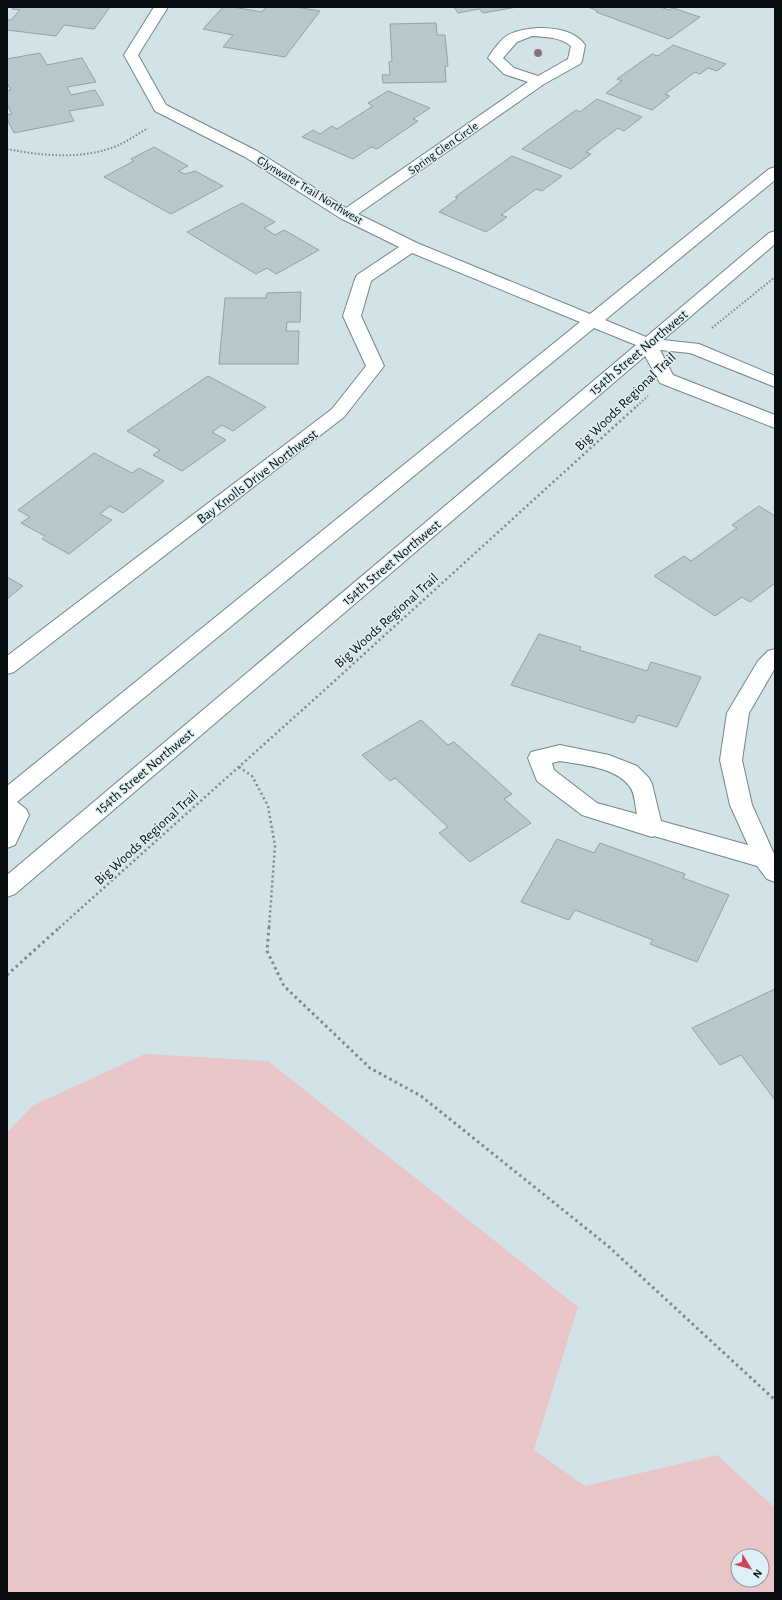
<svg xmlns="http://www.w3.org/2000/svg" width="782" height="1600" viewBox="0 0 782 1600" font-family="'Alegreya Sans',sans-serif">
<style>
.green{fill:#eac5c7;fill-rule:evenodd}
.building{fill:#b8c9ce;stroke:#91a1a6}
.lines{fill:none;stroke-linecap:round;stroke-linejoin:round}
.minor-casing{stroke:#758589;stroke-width:2}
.path-far2{stroke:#7b888b;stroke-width:2;stroke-dasharray:1.5 2;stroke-linecap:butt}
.path-far1{stroke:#7b888b;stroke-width:2.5;stroke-dasharray:2 3;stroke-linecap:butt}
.path{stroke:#7b888b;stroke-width:3;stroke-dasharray:2.5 3.5;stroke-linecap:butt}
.minor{fill:#fff;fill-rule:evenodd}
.tree{fill:#88737a}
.labels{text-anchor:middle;stroke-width:3;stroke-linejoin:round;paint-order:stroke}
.far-street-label{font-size:12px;fill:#080d0f;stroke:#def0f5}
.street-label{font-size:14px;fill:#080d0f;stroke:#def0f5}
</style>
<rect width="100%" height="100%" fill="#d1e3e7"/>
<!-- green -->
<path class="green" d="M145 1054 268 1061 578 1307 534 1450 585 1486 717 1455 775 1508V1593H7V1133L32 1106ZM738 1556H762V1580H738Z"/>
<!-- building -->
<path class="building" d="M14 7H110L94 29 64 25 56 36 7 30V20H11L20 10 12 9Z
M223 7H233L262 12 266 7H296L320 11 285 57 223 47 233 35 203 29Z
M454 7H517L483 13 479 9 458 13Z
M588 7H660L669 10 673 8 700 17 669 39 596 12 598 11Z
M436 23 437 35H445L448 66H445L446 82 383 83 382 75H390L389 62 392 61 390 24Z
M673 45 726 64 717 71 708 68 700 74 695 72 665 94 670 96 652 110 606 93 622 81 617 79 652 54 658 56Z
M40 53 47 65 82 58 96 82 67 87 71 95 95 90 104 105 69 111 74 121 14 133 7 119V115L12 114 7 104V91L11 90 7 83V59Z
M388 91 430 108 413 119 418 121 377 149 371 147 353 159 302 137 313 130 320 134 332 126 337 129 373 106 368 103Z
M597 99 642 117 624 131 618 128 586 152 591 154 571 169 522 149 576 110 580 112Z
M154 147 188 166 178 171 185 174 195 171 223 186 171 214 104 177 134 161 131 159Z
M512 156 562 176 542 191 536 189 501 215 507 217 486 232 439 212 458 198 455 197Z
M242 203 275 222 264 228 275 235 284 230 319 250 276 274 267 268 256 274 187 232Z
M301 292 300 322H287L286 331H299L298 364H219L225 298H266L267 293Z
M208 376 266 407 233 431 222 425 212 432 226 440 182 471 153 455 160 450 127 431Z
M94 453 132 473 139 468 164 481 123 513 110 506 100 514 112 520 69 554 42 539 45 536 21 523 30 517 18 510Z
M759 506 775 516V583L750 602 742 597 715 616 654 576 684 556 691 561 737 528 732 525Z
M7 577 23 586 7 599Z
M539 634 581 647 579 650 647 671 651 662 701 677 677 727 638 715 634 723 511 685Z
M421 720 448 745 454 742 512 794 504 799 531 823 470 862 439 833 448 827 395 778 390 781 362 755Z
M557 839 594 853 600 843 685 874 683 878 729 895 697 962 650 944 653 940 575 910 569 920 521 902Z
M775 989V1100L741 1055 720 1065 692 1028Z"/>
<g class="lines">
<!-- minor casing -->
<g class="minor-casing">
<path id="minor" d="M154 7H168L138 55 166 105 257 151 346 208 528 82 504 74 488 58C492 51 501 39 508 35 529 25 571 24 585 45L582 61 580 64 544 84 358 214 417 243 590 314 769 169 775 167V180L605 320 646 337 769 233 775 231V244L663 340 699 344 775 376V387L690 353 660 350 673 375 775 415V428L660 383 645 356 15 894 7 897V875L636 345 594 328 17 802 26 809 29 815 15 845 7 848V786L580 322 412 253 371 281 361 316 384 366 344 417 14 672 7 674V656L332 409 366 366 343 316 355 279 357 275 399 247 340 218 245 157 155 111 124 55ZM532 36C546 37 560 37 571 46L568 59 538 76 514 68 503 58 517 42Z
M775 649V668L749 713 742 760 752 805 775 856V882L767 879 757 866 654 836 652 837 582 815 537 781 528 758 531 752 560 745 609 755 637 766 649 778 652 784 661 821 748 845 730 805 720 760 727 713 758 661 768 651ZM560 761C582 765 616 767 630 787 635 793 635 806 637 814L597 803 554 770 552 763Z"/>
</g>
<!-- path-far2 -->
<path class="path-far2" d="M7 149C43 156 85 160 119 145 129 140 138 134 148 128
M712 328 775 277
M637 406 648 396"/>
<!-- path-far1 -->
<path class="path-far1" d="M239 767 252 776 268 806 275 846 269 928
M59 928 319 695 638 405"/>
<!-- path -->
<path class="path" d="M269 927 267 951 284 986 370 1068 421 1096 608 1246 775 1400
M7 975 60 927"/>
<!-- minor -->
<use href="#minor" class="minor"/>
</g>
<!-- trees -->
<circle class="tree" cx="538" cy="53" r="4"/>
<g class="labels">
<!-- far-street labels -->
<g class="far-street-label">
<text transform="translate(443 148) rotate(-35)" y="4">Spring Glen Circle</text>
<text transform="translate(310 190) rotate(31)" y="4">Glynwater Trail Northwest</text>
</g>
<!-- street labels -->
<g class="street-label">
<text transform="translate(638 352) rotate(-40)" y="5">154th Street Northwest</text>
<text transform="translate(625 401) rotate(-44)" y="5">Big Woods Regional Trail</text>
<text transform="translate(257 476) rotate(-37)" y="5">Bay Knolls Drive Northwest</text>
<text transform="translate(391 562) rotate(-40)" y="5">154th Street Northwest</text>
<text transform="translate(386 620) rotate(-42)" y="5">Big Woods Regional Trail</text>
<text transform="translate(144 771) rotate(-40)" y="5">154th Street Northwest</text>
<text transform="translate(146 837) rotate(-42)" y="5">Big Woods Regional Trail</text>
</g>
</g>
<!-- border -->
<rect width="782" height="1600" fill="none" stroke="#080d0f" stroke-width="16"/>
<!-- north arrow -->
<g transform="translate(750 1568) rotate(127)"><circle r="19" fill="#def0f5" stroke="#889599"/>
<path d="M0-3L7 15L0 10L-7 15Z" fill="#d2425e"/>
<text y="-6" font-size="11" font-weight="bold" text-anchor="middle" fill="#080d0f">N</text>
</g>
</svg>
